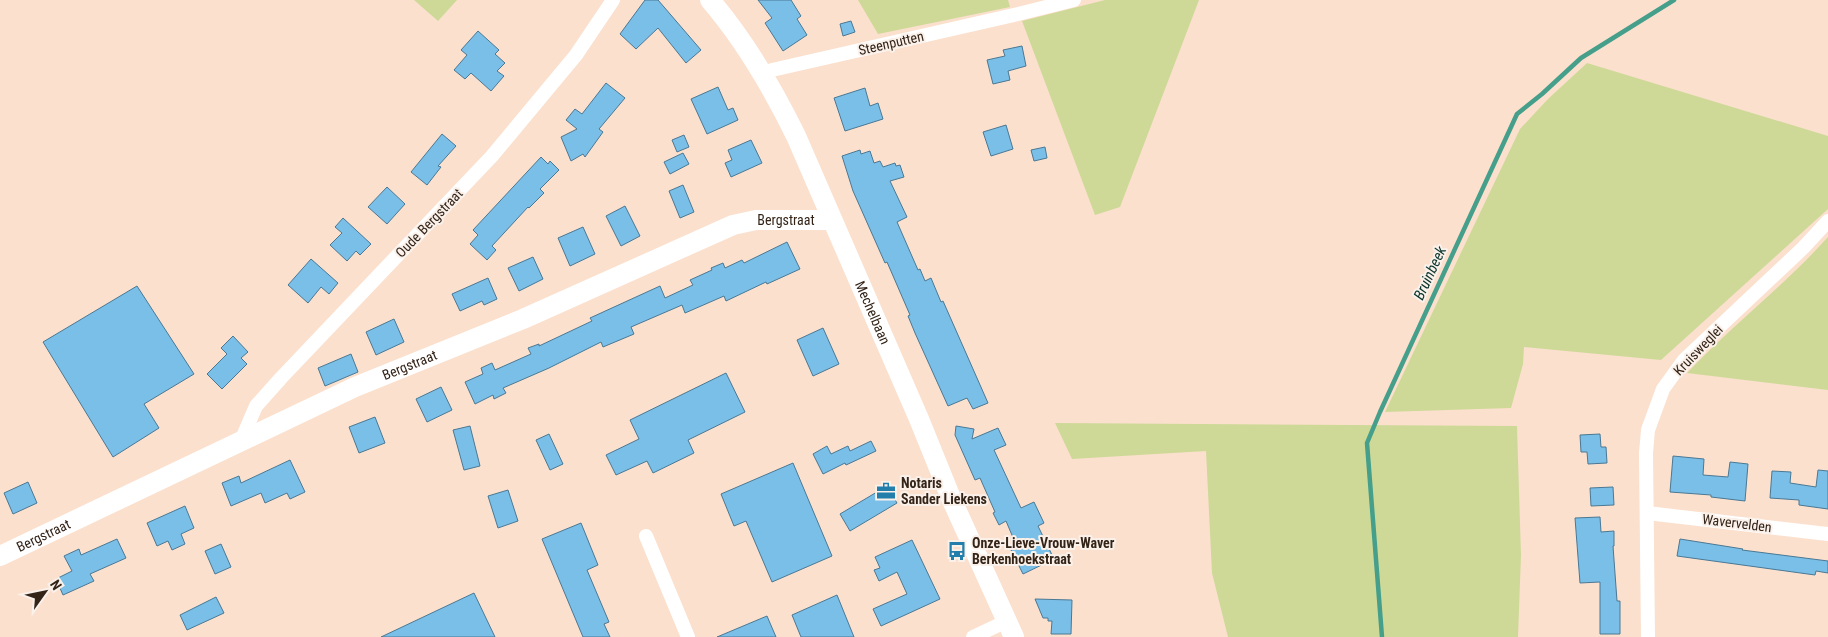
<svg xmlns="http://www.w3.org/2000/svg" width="1828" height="637" viewBox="0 0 1828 637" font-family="'Roboto Condensed',sans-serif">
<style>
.green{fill:#ced998}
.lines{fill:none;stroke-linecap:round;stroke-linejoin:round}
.stream{stroke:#459f8a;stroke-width:4.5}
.building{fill:#7abfe8;stroke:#4a7894}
.street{stroke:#fff;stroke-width:14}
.secondary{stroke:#fff;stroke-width:20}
.labels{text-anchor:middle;stroke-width:4;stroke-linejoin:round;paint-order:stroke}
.street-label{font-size:14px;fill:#342418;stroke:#faf1eb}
.poi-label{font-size:14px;font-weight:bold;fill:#342418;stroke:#faf1eb;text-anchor:start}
.water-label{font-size:15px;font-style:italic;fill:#07332a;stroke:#faf1eb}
</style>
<rect width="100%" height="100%" fill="#fbe0cd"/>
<!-- green -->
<path class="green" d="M414 0H457L438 21Z
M858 0H1008L1010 7 878 34Z
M1105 0H1199L1120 207 1095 215 1022 21Z
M1587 63 1828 136V209L1661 360 1524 347 1523 364 1511 408 1385 412 1520 129 1548 99Z
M1828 237V390L1687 373C1732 325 1784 286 1828 237Z
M1055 423 1517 426 1521 555 1518 637H1228L1212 573 1206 451 1072 459Z"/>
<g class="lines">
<!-- stream -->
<path class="stream" d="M1382 637 1367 443 1380 412 1517 114 1542 94 1581 58 1674 0"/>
</g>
<!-- building -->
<path class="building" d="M645 0H658L701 50 686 63 658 28 636 49 620 34Z
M758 0H791L801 16 797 19 807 35 783 51 765 23 772 18Z
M851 21 855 32 843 36 840 24Z
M478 31 499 50 495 54 505 63 497 71 504 76 491 91 471 73 465 79 454 70 467 55 461 50Z
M1022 46 1026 66 1008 71 1010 80 993 84 987 60 1005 56 1003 50Z
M606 83 625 98 599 129 603 132 585 157 583 154 571 161 561 137 577 129 566 120 575 109 582 114Z
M718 87 728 110 733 108 738 120 707 134 691 99Z
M865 88 870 106 878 103 883 119 845 131 834 98Z
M1006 125 1013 149 991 156 983 132Z
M442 134 456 146 438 166 441 167 427 185 411 172Z
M684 135 689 147 677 152 672 140Z
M751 140 762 163 731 177 725 163 732 160 728 150Z
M1045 147 1047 158 1034 161 1031 150Z
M860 150 861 154 870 151 874 163 880 161 883 167 895 163 896 166 900 165 904 177 890 181 907 217 897 222 918 270 920 269 925 281 931 278 941 302 943 301 988 403 973 409 967 398 948 406 915 333 908 316 910 315 887 262 885 263 853 191 842 156Z
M683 153 689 164 670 174 664 162Z
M541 157 548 164 550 161 559 170 540 189 544 193 529 208 528 207 492 246 496 250 487 260 470 244 478 235 473 230Z
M683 185 694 212 680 218 669 191Z
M387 187 405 204 387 224 368 207Z
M625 206 640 236 621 246 606 216Z
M343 218 371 244 360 255 356 251 347 261 330 245 342 233 335 227Z
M583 227 595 254 570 266 558 238Z
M787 242 800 269 767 284 766 282 726 301 724 296 685 313 682 305 631 327 634 334 603 347 601 342 549 368 503 388 506 393 494 399 493 395 475 404 465 382 483 374 481 368 492 363 495 370 531 354 528 348 539 344V346L592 321 590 318 660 286 665 298 693 285 690 280 712 270 711 268 723 263 725 268 742 260 744 263Z
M533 257 543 279 519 291 508 268Z
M311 259 338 283 329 294 321 287 308 303 288 285Z
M488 278 497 299 484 305 482 301 460 311 452 294Z
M137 286 194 374 144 404 159 428 113 457 43 342Z
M394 319 404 342 376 355 366 332Z
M823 328 839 364 813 376 797 340Z
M233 336 248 352 241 358 247 364 222 389 207 374 227 354 221 348Z
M351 354 358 372 325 386 318 368Z
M726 373 745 412 688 440 694 453 653 473 647 461 616 475 606 455 639 439 630 420Z
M441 387 452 410 427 422 416 399Z
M375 417 385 443 359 453 349 427Z
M470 426 480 466 464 470 453 430Z
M956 426 974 429 972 439 998 428 1006 445 994 450 1021 508 1034 502 1044 523 1038 526 1054 559 1023 574 1011 550 1017 547 1006 521 999 525 993 513 995 512 980 478 975 480 955 435Z
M549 434 563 464 550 470 536 440Z
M1600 434 1601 447H1606L1607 463 1588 464 1587 452H1581L1580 435Z
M871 441 876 451 846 465 845 463 823 474 813 454 827 446 831 454 848 446 850 451Z
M1673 456 1704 459 1703 475 1728 477 1730 462 1748 464 1745 501 1711 497V495L1670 492Z
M290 460 305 492 290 499 287 493 265 503 261 493 231 506 222 483 239 476 241 483Z
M793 463 832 556 772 582 746 521 734 526 721 494Z
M1818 470 1828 471V509L1799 505V500L1770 498 1772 471 1791 472 1790 483 1816 487Z
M28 482 37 503 13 514 4 493Z
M887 486 897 503 850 531 840 514Z
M1613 487 1614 505 1591 506 1590 488Z
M508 490 518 521 498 528 488 496Z
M185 506 194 528 181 534 185 544 172 550 168 541 157 546 147 523Z
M1600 517 1601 532 1614 531V546H1613L1617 601H1620V634H1600V582L1580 583 1575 518Z
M581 523 598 565 587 570 609 622 604 624 610 637H583L542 539Z
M117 539 126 558 90 574 94 581 63 595 56 579 72 571 64 556 79 549 81 555Z
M1680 539 1743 549 1742 550 1828 561V573L1816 571 1815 575 1677 556Z
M912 540 940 599 881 626 873 609 907 594 897 572 879 581 874 570 880 568 875 557Z
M221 544 231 567 215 574 205 551Z
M474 593 495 637H381Z
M837 595 854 637H801L792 615Z
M216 597 224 613 187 630 180 615Z
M1035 599 1072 600 1071 634H1051L1052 621H1048V618H1043Z
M767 616 776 637H717Z"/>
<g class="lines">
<!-- street -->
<path class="street" d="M764 74 772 70 1018 14 1074 0
M241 441 256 406 281 378 492 156 576 55 613 0
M1647 513 1828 534
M646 536 688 637
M973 637 1007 621
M1648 637 1646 453 1648 430 1663 389 1684 360 1803 248 1828 221"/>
<!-- secondary -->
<g class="secondary">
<path id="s1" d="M710 0C746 42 772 87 796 136L919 419 951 498 1014 637"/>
<path id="s2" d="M0 556 355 387 523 319 733 225 756 220H832"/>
</g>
</g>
<!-- icons -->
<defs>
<g id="office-bare" transform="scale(1.5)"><path d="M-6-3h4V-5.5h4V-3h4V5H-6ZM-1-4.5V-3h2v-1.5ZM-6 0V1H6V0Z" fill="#237eac" stroke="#faf1eb" stroke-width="2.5" paint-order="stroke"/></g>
<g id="bus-bare" transform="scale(1.5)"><path d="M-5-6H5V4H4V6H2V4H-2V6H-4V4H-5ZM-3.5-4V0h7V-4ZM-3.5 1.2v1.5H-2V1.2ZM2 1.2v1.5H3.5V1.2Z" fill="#237eac" stroke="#faf1eb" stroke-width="2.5" paint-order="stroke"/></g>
</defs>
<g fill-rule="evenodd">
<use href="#office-bare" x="886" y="491"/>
<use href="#bus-bare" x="957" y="551"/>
</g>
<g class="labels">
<!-- street labels -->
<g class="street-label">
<text transform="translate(891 43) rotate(-13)" y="5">Steenputten</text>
<text dy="5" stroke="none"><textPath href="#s2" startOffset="858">Bergstraat</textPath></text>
<text transform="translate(429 223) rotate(-46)" y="5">Oude Bergstraat</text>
<text dy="5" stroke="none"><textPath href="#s1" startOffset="354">Mechelbaan</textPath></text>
<text transform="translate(1698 350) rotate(-46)" y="5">Kruisweglei</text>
<text dy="5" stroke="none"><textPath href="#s2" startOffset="452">Bergstraat</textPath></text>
<text transform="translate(1737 523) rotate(7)" y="5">Wavervelden</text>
<text dy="5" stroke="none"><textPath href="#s2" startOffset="48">Bergstraat</textPath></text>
</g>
<!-- poi labels -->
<g class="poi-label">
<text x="901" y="488">Notaris<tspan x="901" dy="16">Sander Liekens</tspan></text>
<text x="972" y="548">Onze-Lieve-Vrouw-Waver<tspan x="972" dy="16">Berkenhoekstraat</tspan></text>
</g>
<!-- water labels -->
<g class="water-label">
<text transform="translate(1430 273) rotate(-65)" y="5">Bruinbeek</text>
</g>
</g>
<!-- north arrow -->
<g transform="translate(45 592) rotate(57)" stroke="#faf1eb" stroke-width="4" paint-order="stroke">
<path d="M0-4L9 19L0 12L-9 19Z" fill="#342418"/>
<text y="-8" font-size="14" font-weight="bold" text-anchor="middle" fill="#342418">N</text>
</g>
</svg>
